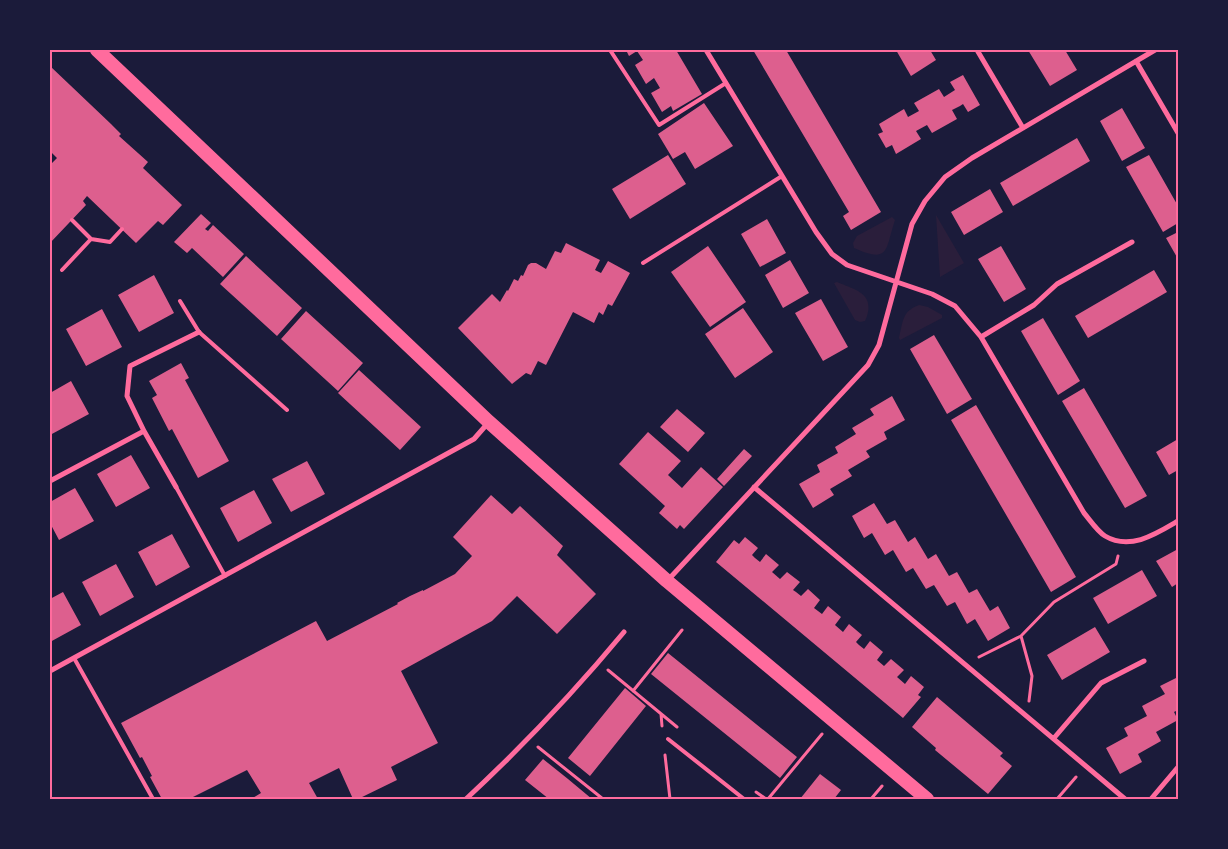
<svg xmlns="http://www.w3.org/2000/svg" width="1228" height="849" viewBox="0 0 1228 849" font-family="'Titillium Web',sans-serif">
<style>
.green{fill:#2a1e3b}
.building{fill:#dd5f8e}
.lines{fill:none;stroke-linecap:round;stroke-linejoin:round}
.path{stroke:#ff6b9d;stroke-width:3}
.service{stroke:#ff6b9d;stroke-width:4}
.minor{stroke:#ff6b9d;stroke-width:5}
.trunk{stroke:#ff6b9d;stroke-width:14}
.neatline{fill:none;stroke:#ff6b9d;stroke-width:2}
</style>
<rect width="100%" height="100%" fill="#1b1b3a"/>
<!-- green -->
<path class="green" d="M936 215 964 263 940 277Z
M892 217 895 220C885 250 890 264 854 248L853 243 857 236Z
M837 282C856 290 877 294 865 321L860 322 855 320 834 283Z
M919 305 928 307 942 315V318L900 340 899 338C903 322 902 311 919 305Z"/>
<!-- building -->
<path class="building" d="M626 50H676L702 94 673 111 671 106 662 112 651 93 660 88 654 78 646 84 635 65 643 60 637 51 629 56Z
M753 50H786L881 212 851 230 843 216 849 212Z
M896 50H930L936 60 911 76Z
M1028 50H1065L1077 70 1050 86Z
M50 66 111 124 121 134 119 136 148 162 143 168 182 205 163 225 158 221 136 243 87 196 83 201 86 205 50 243V165L57 158 50 151Z
M963 75 980 105 968 112 963 104 960 106 952 110 957 119 932 133 927 125 916 131 921 139 896 154 892 145 886 148 878 134 883 132 879 124 904 109 908 117 919 111 914 103 939 89 944 97 955 90 950 82Z
M704 103 733 146 695 169 685 152 673 159 658 134Z
M1122 108 1145 148 1122 161 1100 121Z
M1077 138 1090 161 1013 206 1000 183Z
M668 155 686 184 630 219 612 189Z
M1149 155 1178 206V223L1163 232 1126 167Z
M990 189 1003 212 964 235 951 212Z
M201 214 211 223 205 229 208 231 213 225 244 254 223 277 192 248 187 253 174 242Z
M767 219 786 253 760 267 741 234Z
M1178 232V259L1166 238Z
M566 243 600 260 595 270 601 273 608 261 630 273 612 306 608 304 603 315 599 312 594 323 573 312 546 365 538 361 531 375 526 373 512 384 458 328 492 294 500 302 507 290 508 291 514 279 518 281 521 275 523 276 528 265 531 263H536L546 269 555 251 561 253Z
M708 246 746 302 710 327 671 272Z
M1001 246 1026 289 1004 302 978 259Z
M246 256 302 308 277 336 220 284Z
M790 260 809 293 783 308 765 275Z
M1154 270 1167 292 1088 338 1075 316Z
M154 275 174 313 139 332 118 295Z
M821 299 848 347 823 361 795 313Z
M743 308 773 352 735 378 705 334Z
M102 309 122 347 86 366 66 329Z
M306 311 363 363 338 391 281 339Z
M1043 318 1080 381 1058 395 1021 331Z
M934 335 972 399 947 414 910 349Z
M181 363 189 378 185 380 229 461 198 478 172 429 169 431 152 398 157 395 149 381Z
M359 370 421 427 400 450 338 393Z
M71 381 89 414 50 435V393Z
M1084 388 1147 496 1125 508 1062 401Z
M892 396 905 420 884 432 887 439 866 451 870 457 848 470 852 476 830 489 834 495 813 508 799 484 820 472 817 465 838 453 835 447 856 434 852 428 874 415 870 409Z
M976 405 1076 577 1051 592 951 420Z
M677 409 705 433 688 452 660 427Z
M648 432 681 461 668 475 682 488 701 467 723 487 684 529 680 525 677 529 659 513 665 506 619 464Z
M1178 439V470L1169 475 1156 452Z
M744 449 752 456 724 486 717 479Z
M131 455 150 488 116 507 97 474Z
M307 461 325 494 291 512 272 479Z
M75 488 94 521 59 540 50 523V502Z
M254 490 272 523 238 542 220 508Z
M491 495 512 514 520 506 563 546 557 555 596 594 557 634 517 596 492 621 401 671 438 743 391 767 397 780 358 799H353L339 768 309 783 318 799H251L261 793 247 770 189 799H162L150 777 152 776 142 757 140 758 121 723 316 621 327 641 398 604 397 603 410 596 423 590V591L455 574 472 556 453 537Z
M874 503 887 524 895 520 908 542 915 537 928 559 936 554 949 576 957 572 969 593 977 589 990 611 998 606 1010 628 988 641 975 619 967 624 955 602 947 606 934 585 926 589 913 568 906 572 893 550 885 555 872 533 864 538 852 516Z
M172 534 190 567 156 586 138 552Z
M745 537 758 548 752 555 755 558 760 562 766 554 779 565 772 572 780 579 787 572 800 582 793 590 796 592 801 596 808 589 820 600 814 608 822 614 828 606 841 617 835 625 843 632 849 624 862 635 856 642 859 645 864 649 870 641 883 652 877 660 884 666 891 659 904 670 897 677 905 684 911 676 924 687 918 695 921 697 903 718 716 562 734 540 739 544Z
M1178 549V583L1172 587 1156 561Z
M116 564 134 597 100 616 82 582Z
M1142 570 1157 596 1108 624 1093 598Z
M63 592 81 625 50 642V599Z
M1095 627 1110 652 1062 680 1047 655Z
M668 653 797 757 780 778 651 674Z
M1178 677V710L1174 712 1178 720 1156 732 1161 741 1138 754 1142 762 1120 774 1106 748 1128 736 1124 728 1147 716 1142 706 1165 694 1160 686Z
M625 688 646 706 590 776 568 758Z
M937 697 1003 753 1000 756 1012 766 988 794 935 750 936 748 912 727Z
M543 759 568 779 592 799H549L525 780Z
M820 774 841 790 834 799H800Z"/>
<g class="lines">
<!-- path -->
<path class="path" d="M1021 636 1032 676 1029 701
M979 657 1021 636 1054 602 1116 564 1118 556
M608 670 677 727
M633 691 682 630
M661 714 662 726
M538 747 603 799
M665 755 670 799
M756 792 766 799
M768 799 822 734
M871 799 882 786
M1057 799 1076 777"/>
<!-- service -->
<path class="service" d="M610 50 659 125 726 83
M72 220 91 239 110 242 122 229
M643 263 782 176
M62 270 91 239
M180 301 199 332 287 410
M176 487 225 576
M74 658 153 799
M668 739 744 799"/>
<!-- minor -->
<path class="minor" d="M706 50 816 232 832 254 847 265 932 294 955 306 981 337 1084 513C1090 520 1097 531 1105 536 1130 551 1156 534 1178 521
M977 50 1023 128
M1136 61 1178 133
M981 337 1034 305 1057 284 1132 242
M50 481 144 431
M176 487 144 431 127 396 130 366 199 332
M754 487 1125 799
M668 580 868 365 879 345 912 224 925 201 945 177 972 158 1155 50
M50 671 474 439 488 423
M1054 738 1101 683 1144 661
M466 799C522 747 575 691 624 632
M1151 799 1178 767"/>
<!-- trunk -->
<path class="trunk" d="M97 50 489 422 667 581 927 799"/>
</g>
<!-- border -->
<rect width="1228" height="849" fill="none" stroke="#1b1b3a" stroke-width="102"/>
<rect x="51" y="51" width="1126" height="747" class="neatline"/>
</svg>
